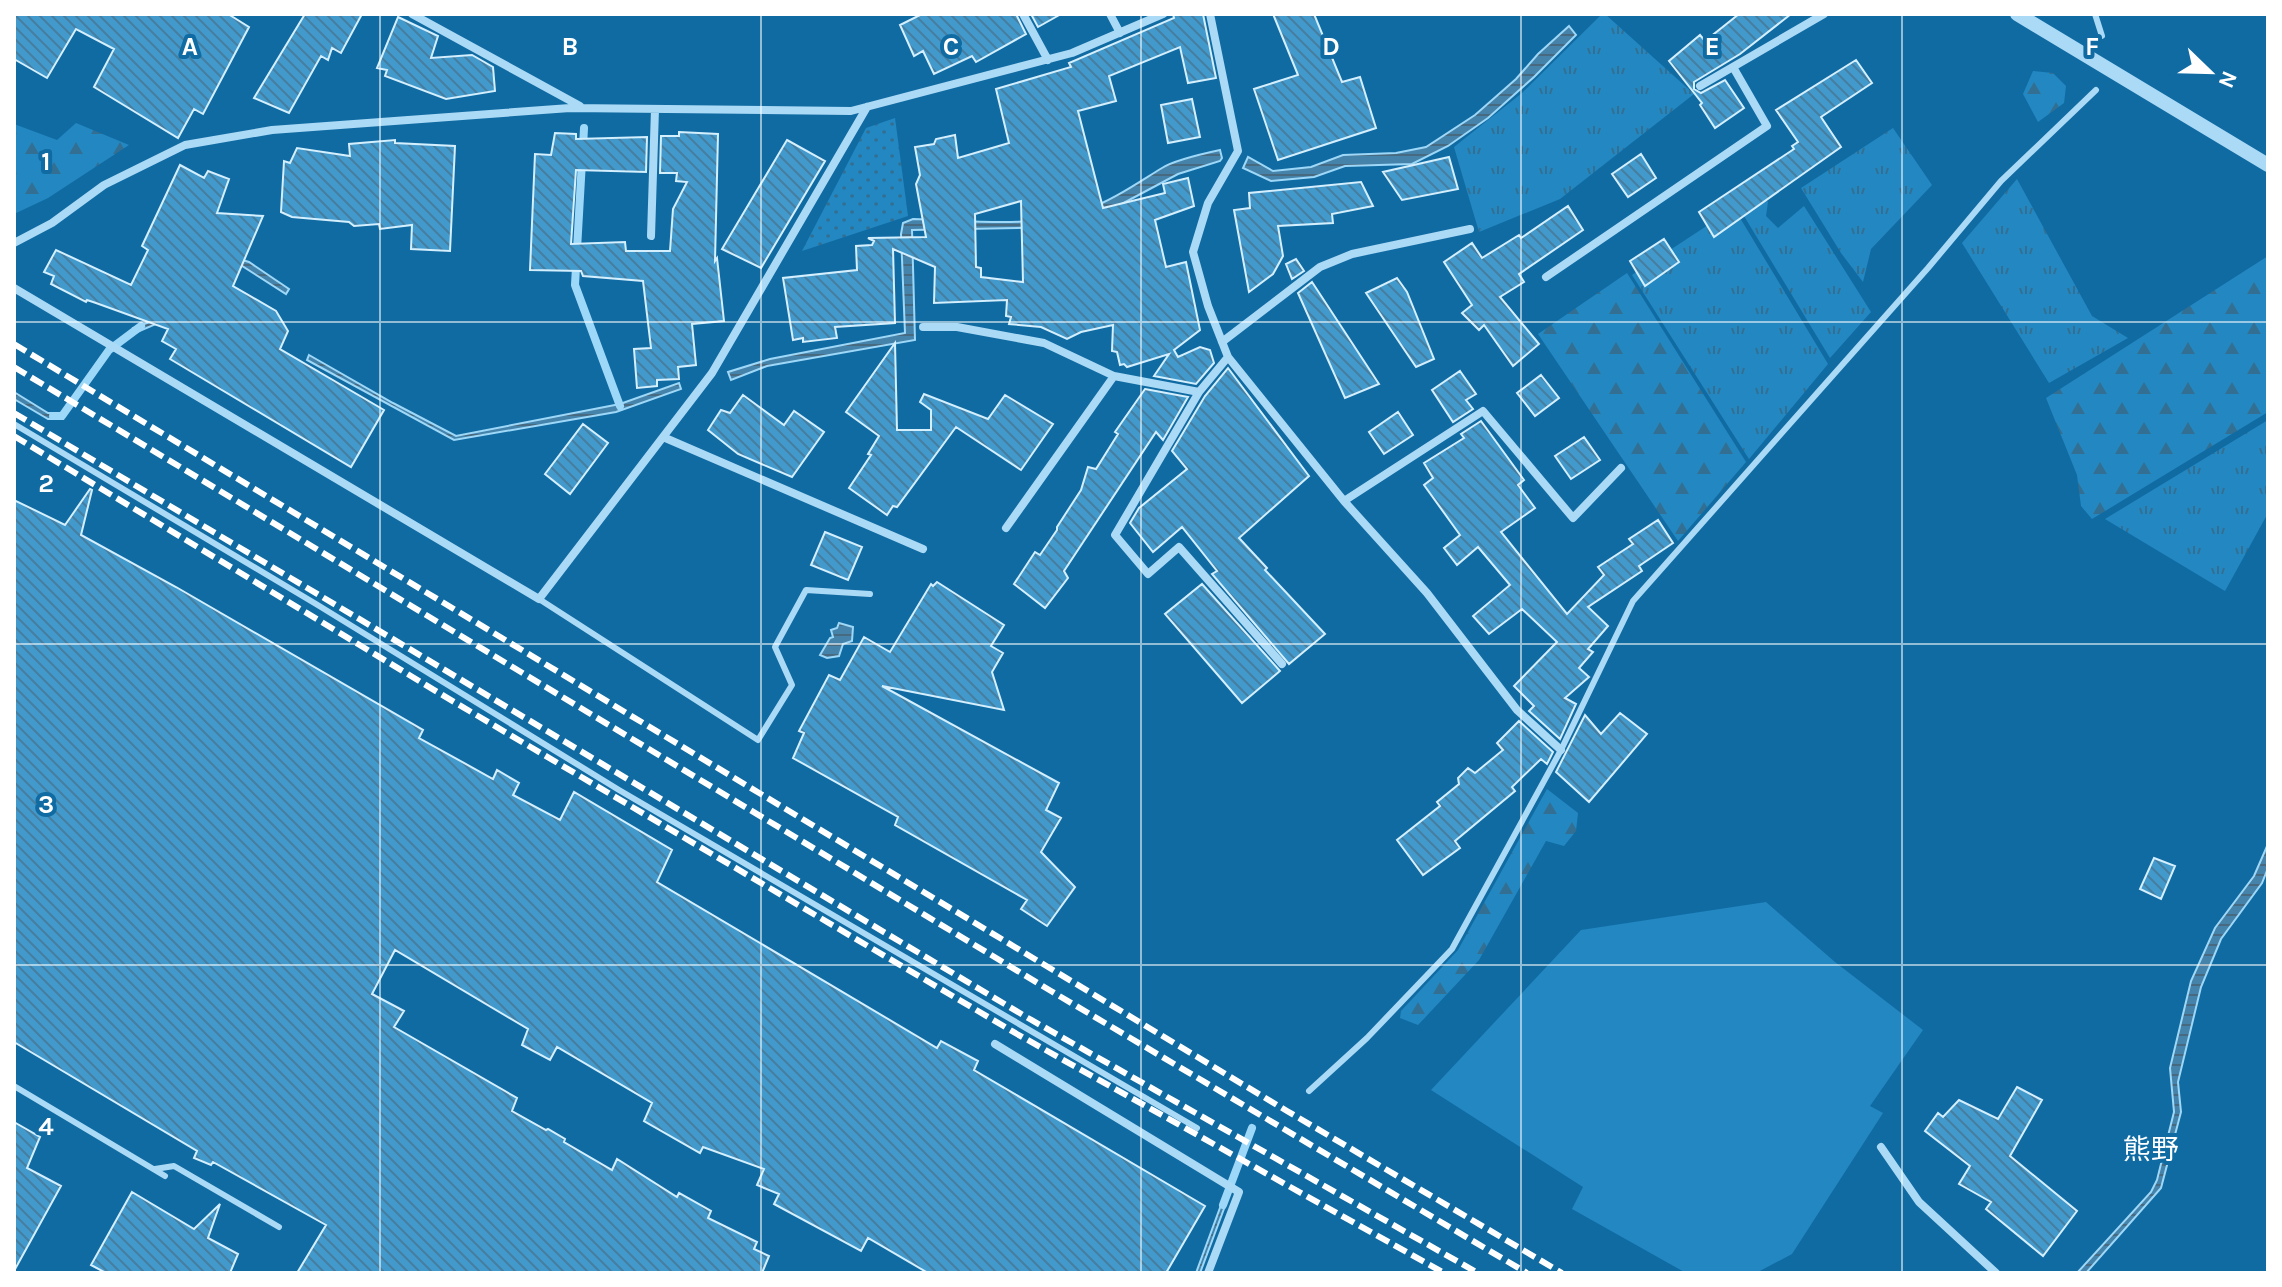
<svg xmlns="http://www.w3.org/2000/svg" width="2282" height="1287" viewBox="0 0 2282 1287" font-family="Karla,'Noto Sans JP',sans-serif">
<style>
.grass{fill:url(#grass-tufts)}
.forest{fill:url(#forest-firs)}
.park{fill:url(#park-dots)}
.pitch{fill:#2387c1}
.water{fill:url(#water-rules);stroke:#9dd8f9;stroke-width:2}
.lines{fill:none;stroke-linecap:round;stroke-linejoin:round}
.stream{stroke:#9dd8f9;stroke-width:8}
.building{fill:url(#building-back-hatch);stroke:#d4effe;stroke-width:2;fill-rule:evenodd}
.service{stroke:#abdaf6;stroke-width:6}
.minor{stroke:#abdaf6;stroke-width:8}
.tertiary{stroke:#abdaf6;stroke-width:14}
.rail{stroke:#fff;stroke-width:6;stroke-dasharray:14 6;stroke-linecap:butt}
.grid{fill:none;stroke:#fff;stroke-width:2;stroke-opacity:0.55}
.labels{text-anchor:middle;stroke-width:8;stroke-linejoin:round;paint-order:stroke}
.neighbourhood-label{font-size:28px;fill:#fff;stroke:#106ba3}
.grid-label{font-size:26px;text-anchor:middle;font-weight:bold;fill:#fff;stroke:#106ba3;stroke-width:8;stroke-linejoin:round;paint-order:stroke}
</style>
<defs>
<pattern id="grass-tufts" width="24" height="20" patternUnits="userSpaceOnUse" patternTransform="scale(2)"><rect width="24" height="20" fill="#2387c1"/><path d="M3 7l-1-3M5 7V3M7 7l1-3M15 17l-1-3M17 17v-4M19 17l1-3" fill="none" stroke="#336f92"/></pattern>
<pattern id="forest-firs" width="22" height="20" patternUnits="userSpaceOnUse" patternTransform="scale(2)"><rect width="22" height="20" fill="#2387c1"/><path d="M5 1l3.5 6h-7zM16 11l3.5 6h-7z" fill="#336f92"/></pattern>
<pattern id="park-dots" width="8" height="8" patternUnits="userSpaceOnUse" patternTransform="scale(2)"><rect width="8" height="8" fill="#2387c1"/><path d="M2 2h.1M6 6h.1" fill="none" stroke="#336f92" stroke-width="1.8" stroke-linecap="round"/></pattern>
<pattern id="water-rules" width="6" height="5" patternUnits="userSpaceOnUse" patternTransform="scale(2)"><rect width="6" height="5" fill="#4583aa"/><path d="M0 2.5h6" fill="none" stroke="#486a80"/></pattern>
<pattern id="building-back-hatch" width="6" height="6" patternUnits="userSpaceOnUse" patternTransform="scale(2)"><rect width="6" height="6" fill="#4299cc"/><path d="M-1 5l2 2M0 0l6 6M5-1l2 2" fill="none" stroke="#467e9f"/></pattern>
</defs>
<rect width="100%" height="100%" fill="#106ba3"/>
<!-- grass -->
<path class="grass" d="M1602 14H1605L1694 94 1560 199 1479 232 1454 147 1522 93Z
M1893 128 1932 185 1871 249 1863 282 1841 253 1801 188Z
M2017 179 2092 316 2128 338 2049 383 1962 243Z
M1758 191 1768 202 1766 216 1778 228 1804 206 1871 312 1830 358 1738 206Z
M1734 208 1828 364 1749 459 1632 275Z
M2268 420V513L2225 591 2105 519Z"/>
<!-- forest -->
<path class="forest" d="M2033 71 2053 73 2066 86 2064 103 2038 122 2023 94Z
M76 123 129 145 48 198 14 214V124L57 140Z
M2268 256V412L2092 519 2081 506 2077 475 2046 398Z
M1627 273 1746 462 1678 541 1538 334Z
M1547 789 1578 813 1576 831 1564 846 1546 841 1479 960 1418 1025 1400 1018 1401 1011 1458 950Z"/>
<!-- park -->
<path class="park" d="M895 118 908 216 802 251 866 128Z"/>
<!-- pitch -->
<path class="pitch" d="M1766 902 1835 962 1923 1030 1870 1106 1883 1113 1792 1254 1756 1273H1686L1572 1209 1583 1187 1431 1090 1581 930Z"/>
<!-- water -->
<path class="water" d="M1569 26 1576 35 1534 77 1488 118 1448 146 1412 164 1345 166 1314 177 1271 181 1243 168 1248 157 1273 171 1311 167 1343 155 1396 153 1426 147 1475 115 1516 79 1538 54Z
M1220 150 1222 158 1220 161 1178 174 1101 215 1066 227 912 230 915 340 767 366 731 380 728 372 770 359 905 333 901 234 903 223 913 219C968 220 1031 229 1083 211 1112 201 1139 182 1162 168 1173 161 1206 153 1220 150Z
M239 259 249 262 289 289 286 294 239 264 175 316 135 333 133 328 166 316Z
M309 355 393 403 456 436 620 404 679 383 681 389 616 412 454 440 307 360Z
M14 392 48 413H61L63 419H48L14 399Z
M839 623 853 627 852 641 843 644 839 656 827 658 820 655 830 638 833 637 831 630 837 628Z
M2268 844V868L2262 883 2221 939 2201 987 2178 1082 2181 1112 2161 1188 2086 1273H2077L2151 1192 2157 1180 2174 1112 2170 1068 2191 981 2215 928 2254 876Z
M1224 1197 1228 1198 1200 1273H1196Z"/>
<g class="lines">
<!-- stream -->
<path class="stream" d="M583 147 584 128
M582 161 575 285 620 406
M53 416H62L109 350 141 326
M1223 1205 1252 1128"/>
</g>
<!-- building -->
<path class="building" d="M14 14H228L249 27 203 114 194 109 178 138 94 87 114 49 76 29 47 78 14 59Z
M305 14H362L341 53 332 48 328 60 321 56 289 113 254 98Z
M922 14H1016L1026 34 976 62 972 56 934 74 923 51 914 56 900 25Z
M1031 14H1061L1038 27Z
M1173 14H1203L1216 78 1188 83 1180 47 1109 76 1116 101 1078 111 1103 208 1165 193 1163 184 1188 178 1194 206 1155 220 1166 267 1186 262 1200 330 1174 350 1178 357 1200 347 1210 350 1214 363 1196 384 1154 376 1169 354 1127 367 1124 364 1120 365 1117 352 1112 351 1113 325 1081 332 1067 339 1041 327 1009 324 1011 317 1006 316 1007 300 934 303 935 267 893 249 895 323 835 327 837 338 803 342V338L793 340 783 278 857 270 856 246 872 245 874 241 868 238 926 237 916 184 920 175 915 147 934 144 936 139 955 135 958 158 1009 143 996 89 1071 67 1069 63 1174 18ZM1021 201 1023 282 981 277V268L976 267 975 214Z
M1273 14H1314L1342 82 1360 77 1376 128 1278 160 1254 89 1298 75Z
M1739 14H1791L1740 54 1694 82V89L1701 93 1725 80 1744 108 1715 128 1700 105 1702 103 1669 61 1700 35 1705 41Z
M398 17 438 36 431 58 472 55 493 67 495 91 446 99 385 76 387 70 377 68Z
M1856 60 1872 83 1821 117 1841 147 1714 237 1699 212 1794 149 1792 146 1798 142 1776 110Z
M1192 99 1200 137 1168 143 1161 105Z
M679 132 718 134 715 261 717 258 724 321 692 324 696 365 678 367 679 379 657 380V386L637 388 634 349 651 348 643 281 583 276 581 271 530 270 535 154 551 155 555 133 576 134V139L647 137 646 172 576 170 571 244 625 242 626 251H670L673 209 687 182 676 181 677 173H660L661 136H679Z
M395 140V143L455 146 450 251 411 249 412 225 380 229 379 224 354 226 349 222 292 217 281 212 284 161 290 163 297 148 350 156 349 144Z
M787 140 825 161 761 268 722 249Z
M1641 154 1656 178 1628 197 1612 174Z
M1449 157 1458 189 1402 200 1383 172Z
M180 165 204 178 208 171 229 179 217 213 263 216 233 286 276 311 288 331 280 349 384 410 351 467 170 359 176 349 162 341 168 329 96 303 87 300 86 302 51 284 54 276 44 272 56 250 131 285 148 250 142 246Z
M1361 182 1373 206 1332 214 1333 223 1278 226 1283 256 1273 274 1249 292 1234 210 1250 208 1249 193Z
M1568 206 1583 230 1519 274 1524 282 1500 297 1539 344 1513 366 1484 325 1479 330 1462 313 1472 305 1444 262 1472 243 1482 258 1519 235 1521 238Z
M1664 239 1679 262 1645 286 1630 261Z
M1296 259 1304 271 1292 279 1286 264Z
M1397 278 1407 292 1434 359 1416 367 1366 293Z
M1312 282 1379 384 1345 398 1298 293Z
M895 343 897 430H931V410L920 402 924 394 988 419 1005 395 1053 424 1021 470 956 427 897 507 893 506 887 515 849 488 871 455 868 454 879 436 846 412Z
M1228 368 1309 476 1239 538 1267 568 1265 570 1325 634 1289 664 1212 574 1217 571 1182 527 1153 552 1130 523 1139 508 1187 469 1172 451 1205 396Z
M1460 371 1476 394 1466 400 1473 409 1453 422 1432 390Z
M1541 375 1559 398 1535 416 1517 393Z
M1145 389 1188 397 1163 440 1156 432 1064 571 1068 578 1045 608 1014 584 1035 552 1040 555 1057 530V527L1081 490 1088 467 1096 469 1118 434 1115 432Z
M743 395 784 425 794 411 824 432 792 477 738 454 708 430 721 410 730 413Z
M1398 412 1413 435 1384 454 1369 432Z
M1481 421 1524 480 1518 485 1535 508 1501 532 1567 614 1604 575 1598 567 1633 544 1629 539 1658 520 1673 543 1639 566 1642 571 1588 607 1608 626 1588 649 1593 652 1579 668 1589 677 1565 698 1576 704 1560 739 1529 711 1534 706 1514 686 1557 642 1522 609 1489 634 1473 616 1510 585 1478 547 1457 565 1444 548 1460 535 1424 485 1433 478 1424 463 1464 438 1461 434Z
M583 424 608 443 570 494 545 474Z
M1584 437 1600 460 1571 479 1555 456Z
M90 489 92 490 81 535 176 587 423 730 419 738 493 779 497 770 519 783 513 795 560 820 574 792 672 850 657 882 937 1048 941 1041 978 1061 974 1070 1205 1206 1166 1273H928L868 1238 861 1251 774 1204 779 1194 757 1185 764 1169 703 1147 700 1153 644 1121 652 1103 557 1047 550 1060 522 1045 528 1029 395 950 372 994 404 1011 394 1027 517 1098 512 1111 546 1130 548 1129 565 1139 564 1142 612 1170 617 1159 677 1197 679 1193 711 1211 708 1218 757 1242 754 1249 769 1256 762 1273H297L326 1225 213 1162 211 1165 194 1158 197 1151 14 1042V500L65 525Z
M825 532 862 547 848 580 811 565Z
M937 582 1004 625 991 646 1003 653 992 672 1004 710 882 686 1059 783 1046 810 1061 818 1041 852 1075 887 1047 926 1021 909 1027 900 895 825 898 817 793 758 804 733 799 731 829 675 840 680 864 637 890 652 931 584 933 586Z
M1202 584 1280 671 1242 703 1165 614Z
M1620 713 1647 734 1589 802 1556 772 1585 715 1601 734Z
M1519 721 1553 752 1547 764 1541 759 1512 787 1515 791 1455 841 1460 848 1423 875 1397 840 1440 806 1437 802 1459 784 1458 778 1468 768 1475 773 1503 750 1497 743Z
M2154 858 2175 866 2161 899 2140 889Z
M2017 1087 2042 1100 2010 1156 2077 1211 2043 1256 1986 1209 1991 1202 1959 1184 1970 1166 1925 1131 1938 1113 1943 1117 1959 1100 1998 1119Z
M14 1122 40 1137 27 1168 61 1186 14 1271Z
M132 1192 194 1229 220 1204 208 1238 238 1254 230 1273H106L91 1265Z"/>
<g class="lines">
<!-- service -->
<path class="service" d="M2095 14 2102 36
M14 424 316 604 619 790 1197 1128
M539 599 758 740 792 685 775 647 806 590 870 594
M14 1086 165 1176
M1309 1091 1367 1038 1452 949 1561 750 1633 601 1928 268 2001 181 2096 90
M155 1169 174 1166 279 1227"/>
<!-- minor -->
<path class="minor" d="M412 14 580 106
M1023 14 1048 60
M1110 14 1120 33
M1210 14 1238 151 1208 203 1193 252 1208 306 1228 357 1344 501 1427 593 1517 710 1561 750
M1700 86 1824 14
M651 236 655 109
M14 243 52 223 104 185 185 145 272 130 570 108 851 111 1072 53 1163 14
M1546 277 1767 126 1733 67
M14 288 539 599 712 373 867 107
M923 327H957L1044 343 1114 376 1199 392 1228 357
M1222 342 1320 267 1352 254 1470 229
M1199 392 1115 535 1148 574 1179 547 1282 664
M663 437 923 549
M1344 501 1483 411 1573 518 1621 468
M1006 528 1114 376
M995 1044 1239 1192 1208 1273
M1881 1147 1919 1202 1996 1273"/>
<!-- tertiary -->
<path class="tertiary" d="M2017 14 2268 165"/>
<!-- rail -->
<path class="rail" d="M14 344 1287 1111 1562 1273
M14 367 1051 991 1527 1273
M14 413 1028 1018 1478 1273
M14 436 439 693 1017 1034 1444 1273"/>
</g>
<!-- grid -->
<path class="grid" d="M380 14V1273M761 14V1273M1141 14V1273M1521 14V1273M1902 14V1273M14 322H2268M14 644H2268M14 965H2268"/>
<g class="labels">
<!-- neighbourhood labels -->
<g class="neighbourhood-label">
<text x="2151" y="1159">熊野</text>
</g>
</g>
<g class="grid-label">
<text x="190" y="55">A</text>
<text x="570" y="55">B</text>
<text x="951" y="55">C</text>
<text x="1331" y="55">D</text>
<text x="1712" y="55">E</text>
<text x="2092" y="55">F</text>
<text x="46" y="170">1</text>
<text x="46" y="492">2</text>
<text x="46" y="813">3</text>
<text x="46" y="1135">4</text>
</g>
<!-- border -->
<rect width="2282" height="1287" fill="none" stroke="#ffffff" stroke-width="32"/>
<!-- north arrow -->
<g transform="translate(2210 72) rotate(113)" stroke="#106ba3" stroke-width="6" paint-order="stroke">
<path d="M0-6L14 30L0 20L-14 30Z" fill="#ffffff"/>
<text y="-12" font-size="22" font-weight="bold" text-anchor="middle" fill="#ffffff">N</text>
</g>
</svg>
